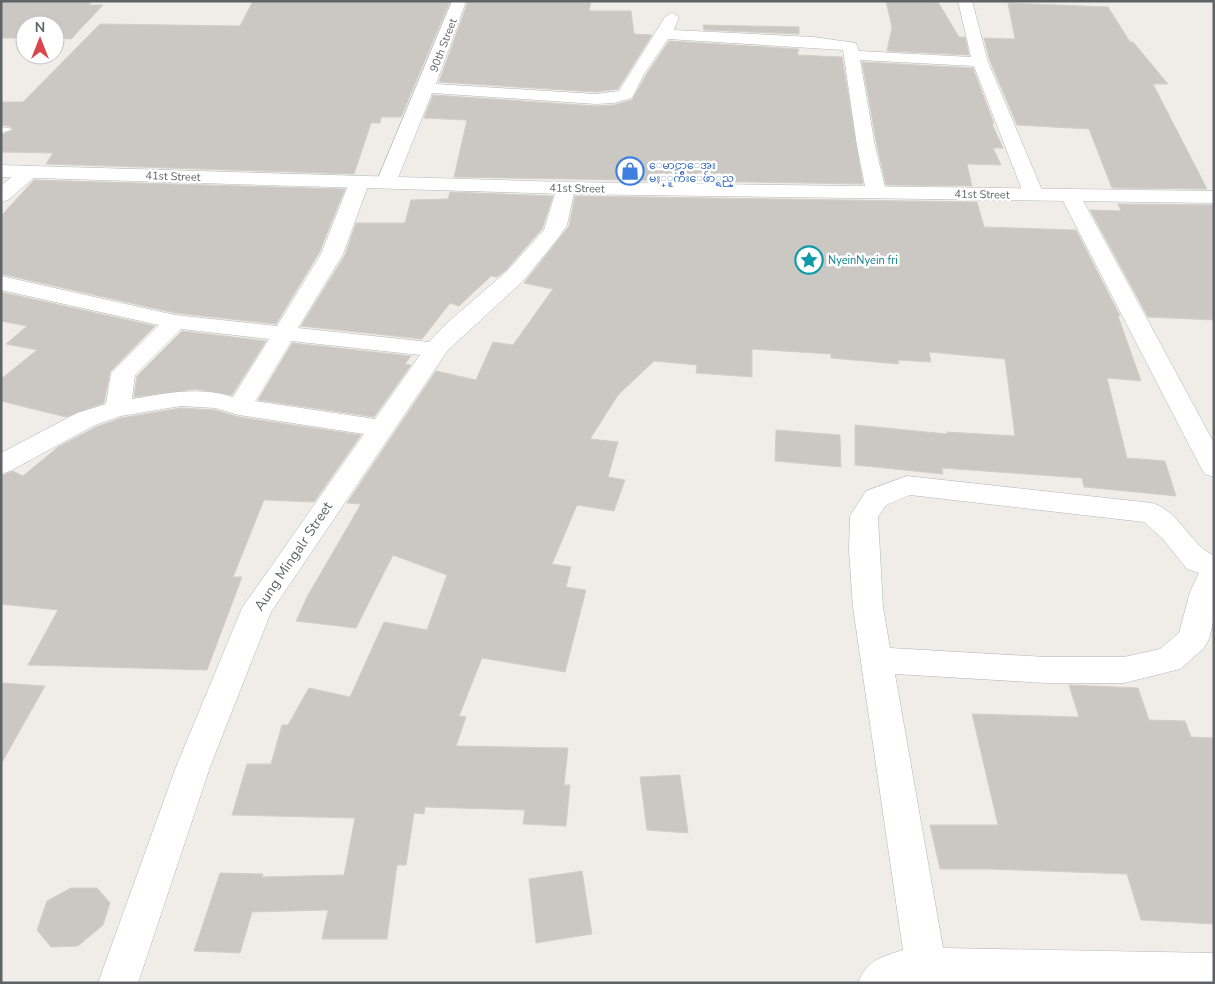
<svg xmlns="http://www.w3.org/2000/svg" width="1215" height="984" viewBox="0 0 1215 984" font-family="'Nunito Sans','Noto Sans Myanmar',sans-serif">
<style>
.building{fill:#cbc8c4;stroke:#d4cec7}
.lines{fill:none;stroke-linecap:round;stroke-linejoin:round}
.lane-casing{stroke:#b3b5b9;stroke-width:1}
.street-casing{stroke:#b3b5b9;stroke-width:1}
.secondary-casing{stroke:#b4b7bb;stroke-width:1}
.lane{fill:#fff;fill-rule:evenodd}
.street{fill:#fff;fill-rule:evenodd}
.secondary{fill:#fff;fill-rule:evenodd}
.labels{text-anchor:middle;stroke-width:5;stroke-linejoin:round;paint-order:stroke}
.far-street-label{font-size:11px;fill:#5f6367;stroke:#fff}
.far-shop-label{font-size:11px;fill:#366cbe;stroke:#fff;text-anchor:start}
.far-culture-label{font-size:11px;fill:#0d838f;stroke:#fff;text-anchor:start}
.street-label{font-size:14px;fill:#5f6367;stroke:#fff}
</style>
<rect width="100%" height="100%" fill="#f0ede8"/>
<!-- building -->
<path class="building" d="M1 1H92L89 5H103L71 39 55 38V25H25V38H1Z
M253 1H450L401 117H381L380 123H371L354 174 46 164 53 153 1 152V135L13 130 9 126 1 125V102H23L100 24 240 26Z
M468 1H591L589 11H631L634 34 652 35 618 89 596 92 439 82Z
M886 1 938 2 959 37H965L969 55 887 51 892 27Z
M1008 3 1108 7 1130 42H1133L1168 84H1153L1207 189 1112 188 1089 129 1017 125 990 61 984 38 1015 39Z
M703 25 799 27V34L704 30Z
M669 41 799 49 797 55 842 57 863 184 454 177 467 120 424 118 433 95 596 106 614 105 632 100 646 75Z
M862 62 973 68 994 124H992L1003 148H993L1001 165 967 164 972 186 886 185 877 146Z
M34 180 345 189 319 253 276 324 175 313 1 274V216Z
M450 192 553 196 542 229 506 270 497 277 491 276 459 306 450 303 422 339 301 326 345 255 356 223H405L411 200 448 199Z
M575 196 977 202 984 227 1076 230 1120 316H1118L1141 381 1107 378 1127 458 1165 461 1176 496 1084 487 1082 478 942 468 943 474 855 465V425L947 434V432L1015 436 1005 359 929 352 931 362 898 360 899 364 831 358V354L752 349V377L696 373 697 365 654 361 618 395 590 439 618 442 608 477 625 480 614 511 577 505 552 564 571 567 566 587 586 590 565 672 482 658 459 716 466 717 456 746 568 748 564 785H570L566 826 523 824 525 810 425 807 424 814 414 813 406 865H397L387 939H322L328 910 252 912 240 953 194 951 220 873 263 874 262 877 344 875 355 818 232 815 247 764H271L282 725H288L309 688 350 697 384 622 427 630 447 575 393 555 356 628 296 621 308 595 361 504 347 503 436 371 476 380 493 342 513 345 553 289 524 283 569 226Z
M1118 204 1214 205V320L1148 317 1090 210 1121 211Z
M1 292 155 326 110 372 104 403 66 417 1 401V379L37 350 6 344 27 326 1 321Z
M182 331 266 341 232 395 195 389 134 397 137 376Z
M292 343 411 356 405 364 411 365 374 417 258 400Z
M181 408 215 410 239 417 361 435 314 502 264 500 233 577H242L207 670 28 665 58 610 1 604V476L13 471 23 476 58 447 96 427 121 418Z
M776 430 840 435 841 467 775 461Z
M1 683 45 686 1 764Z
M1069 685 1138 688 1149 720 1185 721 1191 737 1214 738V924L1141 920 1127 874 990 869H940L930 825H998L972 714 1079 717Z
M680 775 688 833 647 830 640 777Z
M582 871 592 934 536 943 529 879Z
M71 888H97L110 903 103 925 78 946 51 947 37 930 47 901Z"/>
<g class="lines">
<!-- lane casing -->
<g class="lane-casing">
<path id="lane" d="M1 127 9 128 11 130 1 133Z"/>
</g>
<!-- street casing -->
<g class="street-casing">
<path id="street" d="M452 1H466L436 84 596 94 619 91 665 17 672 13 679 17 674 30 813 37 856 43 859 51 971 57 958 1H972L988 62 1044 195 1041 199H1027L1024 195 974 66 860 60 875 146 886 191 883 195H869L866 191 857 146 843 50 668 39 644 74 632 98 614 103 596 104 432 93 396 183 393 187H379L376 183Z
M29 166 36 168 38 172 36 176 8 200 1 202V186L22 168Z
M359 177 366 179 369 183 343 254 298 328 429 342 445 325 507 271 544 230 558 184H572L575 188 567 225 559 237 523 281 448 350 271 612 210 767 138 983H98L176 767 242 608 364 434 239 415 215 408 181 406 121 416 95 425 10 471 1 474V453L77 413 106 404 111 373 159 325 1 290V276L175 315 277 326 321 254 349 183 352 179ZM181 329 269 339 233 397C199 386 166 393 132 399L135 375ZM291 341 420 355 375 419 255 401Z
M1070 189 1077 191 1080 195 1214 443V477L1205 474 1201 468 1060 195 1063 191Z
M907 476 1152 503C1180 511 1193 549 1214 555V618L1209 639 1204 648 1180 669 1124 683H1046L895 674 943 948 1214 953V983H858C867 960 881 957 903 950L853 607 849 550 850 516 866 491ZM910 495 1144 522 1163 539 1187 569 1199 573 1190 592 1179 633 1160 649 1124 657H1046L890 648 883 607 878 517 886 505Z"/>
</g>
<!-- secondary casing -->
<g class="secondary-casing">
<path id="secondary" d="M1 165 565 182 1214 191V203L565 194 1 177Z"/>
</g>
<!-- lane -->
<use href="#lane" class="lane"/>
<!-- street -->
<use href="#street" class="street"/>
<!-- secondary -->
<use href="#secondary" class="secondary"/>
</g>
<!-- icons -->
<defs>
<g id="shop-ring" transform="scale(1.4375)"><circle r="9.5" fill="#fff" stroke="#3f7fe0" stroke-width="1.5"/><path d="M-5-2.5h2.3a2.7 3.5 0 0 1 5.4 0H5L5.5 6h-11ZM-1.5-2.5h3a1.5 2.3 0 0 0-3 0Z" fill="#3f7fe0"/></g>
<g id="sight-ring" transform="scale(1.4375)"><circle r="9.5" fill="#fff" stroke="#0f9aa8" stroke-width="1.5"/><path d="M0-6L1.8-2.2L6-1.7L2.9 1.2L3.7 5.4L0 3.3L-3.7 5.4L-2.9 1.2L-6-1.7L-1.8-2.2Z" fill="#0f9aa8"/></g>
</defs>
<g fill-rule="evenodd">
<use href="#shop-ring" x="630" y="171"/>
<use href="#sight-ring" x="809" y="260"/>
</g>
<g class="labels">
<!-- far-street labels -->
<g class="far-street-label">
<text transform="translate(443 45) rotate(-69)" y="4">90th Street</text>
<text transform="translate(173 176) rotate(2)" y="4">41st Street</text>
<text transform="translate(577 188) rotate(1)" y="4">41st Street</text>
<text transform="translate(982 194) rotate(1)" y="4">41st Street</text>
</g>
<!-- far-shop labels -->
<g class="far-shop-label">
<text x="649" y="169">ေမာင္သာေအး<tspan x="649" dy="13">မႏ္ူက်ီးေဖ်ာ္ရည္</tspan></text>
</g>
<!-- far-culture labels -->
<g class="far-culture-label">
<text x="828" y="264">NyeinNyein fri</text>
</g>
<!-- street labels -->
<g class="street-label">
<text transform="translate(293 556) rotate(-56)" y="5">Aung Mingalr Street</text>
</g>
</g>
<!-- border -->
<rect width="1215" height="984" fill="none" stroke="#5f6367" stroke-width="5"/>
<!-- north arrow -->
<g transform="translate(40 40)"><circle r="24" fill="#ffffff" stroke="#bfc1c2"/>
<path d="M0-4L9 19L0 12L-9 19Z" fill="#da444c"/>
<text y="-8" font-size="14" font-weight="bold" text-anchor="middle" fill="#5f6367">N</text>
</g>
</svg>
